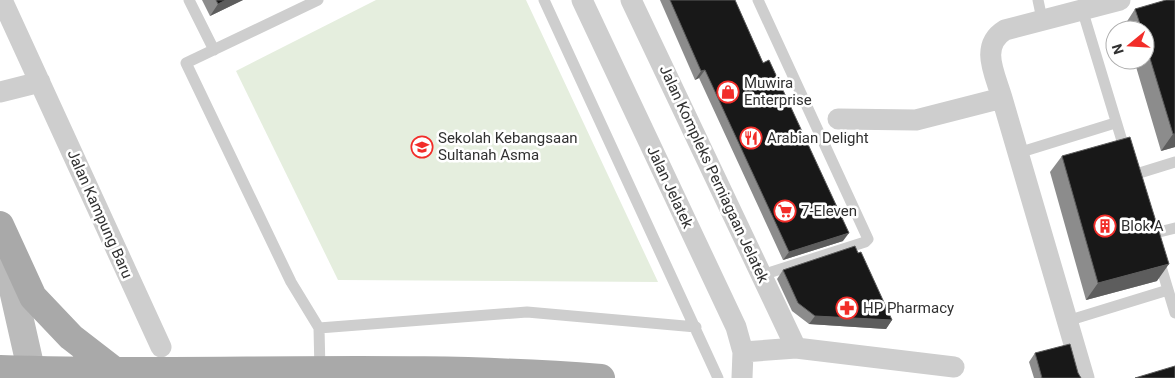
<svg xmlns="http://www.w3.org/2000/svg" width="1175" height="378" viewBox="0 0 1175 378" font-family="Roboto,sans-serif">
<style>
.green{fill:#e5eede}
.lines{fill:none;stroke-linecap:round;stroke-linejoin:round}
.lane{stroke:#cecece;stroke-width:11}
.street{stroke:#cecece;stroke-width:21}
.secondary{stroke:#bbb;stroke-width:28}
.primary{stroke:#a9a9a9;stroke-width:28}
.wall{fill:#8c8c8c}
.shaded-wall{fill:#5d5d5d}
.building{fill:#181818;stroke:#5d5d5d}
.labels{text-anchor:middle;stroke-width:5;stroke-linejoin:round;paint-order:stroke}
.poi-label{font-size:15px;fill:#313131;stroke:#fff;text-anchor:start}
.street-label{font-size:15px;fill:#313131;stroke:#fff}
</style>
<rect width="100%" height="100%" fill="#fff"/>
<!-- green -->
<path class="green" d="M376 0H526L658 282 338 280 236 71Z"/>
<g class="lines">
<!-- lane -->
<path class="lane" d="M189 0 214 50
M318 0 186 63 291 282 319 328 320 371
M544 0 718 378
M758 0 868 239 865 242 762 275
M1038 0 1042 19
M1082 9 1126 154
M1018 153 1115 123
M1133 175 1175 162
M1151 234 1175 228
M1159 260 1175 313
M1067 321 1168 290
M319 328 527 312 696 327"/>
<!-- street -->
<path class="street" d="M2 0 161 347
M582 0 736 327 743 352 742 378
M631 0 796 348
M0 92 40 82
M838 119 916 120 1002 98
M743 352 796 348 954 367
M1084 378 1002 98C995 74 979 46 1005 30L1120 0"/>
<!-- secondary -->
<path class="secondary" d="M4 250 33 378"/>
<!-- primary -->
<path class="primary" d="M0 225 33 297 71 337 115 371
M0 369C200 376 401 362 601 378"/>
</g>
<!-- wall -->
<path class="wall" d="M202 0H243L210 16Z
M660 0H735L843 241 783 260 699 78 695 80Z
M1175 0V147L1161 151 1134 60H1145V30H1125L1124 26 1135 9Z
M1062 156 1157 281 1086 300 1050 172Z
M783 270 892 320 886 329 809 324 792 311 777 279Z
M1035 353 1078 373 1081 378H1034L1029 362Z"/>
<!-- shaded-wall -->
<path class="shaded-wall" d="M226 0H243L210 16 218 4Z
M705 70 699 78 695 80 701 71Z
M1173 134H1175V147L1161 151Z
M849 233 843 241 783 260 789 252Z
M1169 264 1157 281 1086 300 1098 283Z
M815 316 892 320 886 329 809 324Z"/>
<!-- building -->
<path class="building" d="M216 0H226L218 4Z
M670 0H735L763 63 769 60 849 233 789 252 705 70 701 71Z
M1166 0H1175V134H1173L1145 42V30H1142L1135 9Z
M1130 137 1169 264 1098 283 1062 156Z
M855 246 858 253 861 252 892 320 815 316 798 303 783 270Z
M1070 344 1078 373 1081 378H1042L1035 353Z
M1175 366V378H1135Z"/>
<!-- icons -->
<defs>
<g id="shop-ring" transform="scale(1.125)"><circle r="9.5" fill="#fff" stroke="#f22d29" stroke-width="1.5"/><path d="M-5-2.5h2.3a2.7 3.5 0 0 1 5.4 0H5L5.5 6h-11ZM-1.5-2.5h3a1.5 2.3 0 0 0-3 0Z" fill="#f22d29"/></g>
<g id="restaurant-ring" transform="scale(1.125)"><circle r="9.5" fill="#fff" stroke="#f22d29" stroke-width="1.5"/><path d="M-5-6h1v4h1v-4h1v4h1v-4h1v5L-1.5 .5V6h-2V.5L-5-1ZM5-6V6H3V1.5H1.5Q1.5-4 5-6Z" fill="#f22d29"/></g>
<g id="school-ring" transform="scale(1.125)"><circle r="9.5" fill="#fff" stroke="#f22d29" stroke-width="1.5"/><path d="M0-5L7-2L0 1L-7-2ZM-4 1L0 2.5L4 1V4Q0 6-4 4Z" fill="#f22d29"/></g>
<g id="supermarket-ring" transform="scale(1.125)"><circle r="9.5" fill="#fff" stroke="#f22d29" stroke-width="1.5"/><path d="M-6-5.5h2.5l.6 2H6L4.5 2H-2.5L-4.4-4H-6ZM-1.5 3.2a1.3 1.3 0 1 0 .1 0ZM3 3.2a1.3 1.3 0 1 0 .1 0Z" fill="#f22d29"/></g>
<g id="building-ring" transform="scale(1.125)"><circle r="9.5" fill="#fff" stroke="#f22d29" stroke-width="1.5"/><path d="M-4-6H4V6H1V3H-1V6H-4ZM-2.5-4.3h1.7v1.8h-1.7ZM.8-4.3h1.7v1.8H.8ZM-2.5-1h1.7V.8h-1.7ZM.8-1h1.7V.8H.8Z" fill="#f22d29"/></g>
<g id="pharmacy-ring" transform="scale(1.125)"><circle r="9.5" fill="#fff" stroke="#f22d29" stroke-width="1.5"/><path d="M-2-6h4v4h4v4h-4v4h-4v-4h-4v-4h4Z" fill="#f22d29"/></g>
</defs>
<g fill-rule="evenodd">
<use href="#shop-ring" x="728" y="92"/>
<use href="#restaurant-ring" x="751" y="138"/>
<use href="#school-ring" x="422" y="147"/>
<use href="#supermarket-ring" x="785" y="211"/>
<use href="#building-ring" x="1105" y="226"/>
<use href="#pharmacy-ring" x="847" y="308"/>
</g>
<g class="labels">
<!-- poi labels -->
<g class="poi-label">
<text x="744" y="88">Muwira<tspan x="744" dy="17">Enterprise</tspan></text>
<text x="438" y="143">Sekolah Kebangsaan<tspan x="438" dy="17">Sultanah Asma</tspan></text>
<text x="767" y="143">Arabian Delight</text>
<text x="801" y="216">7-Eleven</text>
<text x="1121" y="231">Blok A</text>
<text x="863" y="313">HP Pharmacy</text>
</g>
<!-- street labels -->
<g class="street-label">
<text transform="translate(714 174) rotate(65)" y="5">Jalan Kompleks Perniagaan Jelatek</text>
<text transform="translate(670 187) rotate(65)" y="5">Jalan Jelatek</text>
<text transform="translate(100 214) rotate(66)" y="5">Jalan Kampung Baru</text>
</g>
</g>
<!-- north arrow -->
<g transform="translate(1130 45) rotate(252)"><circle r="24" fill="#ffffff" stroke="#adadad"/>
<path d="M0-4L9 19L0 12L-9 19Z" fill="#f22d29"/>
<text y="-8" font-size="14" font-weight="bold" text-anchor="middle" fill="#313131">N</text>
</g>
</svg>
